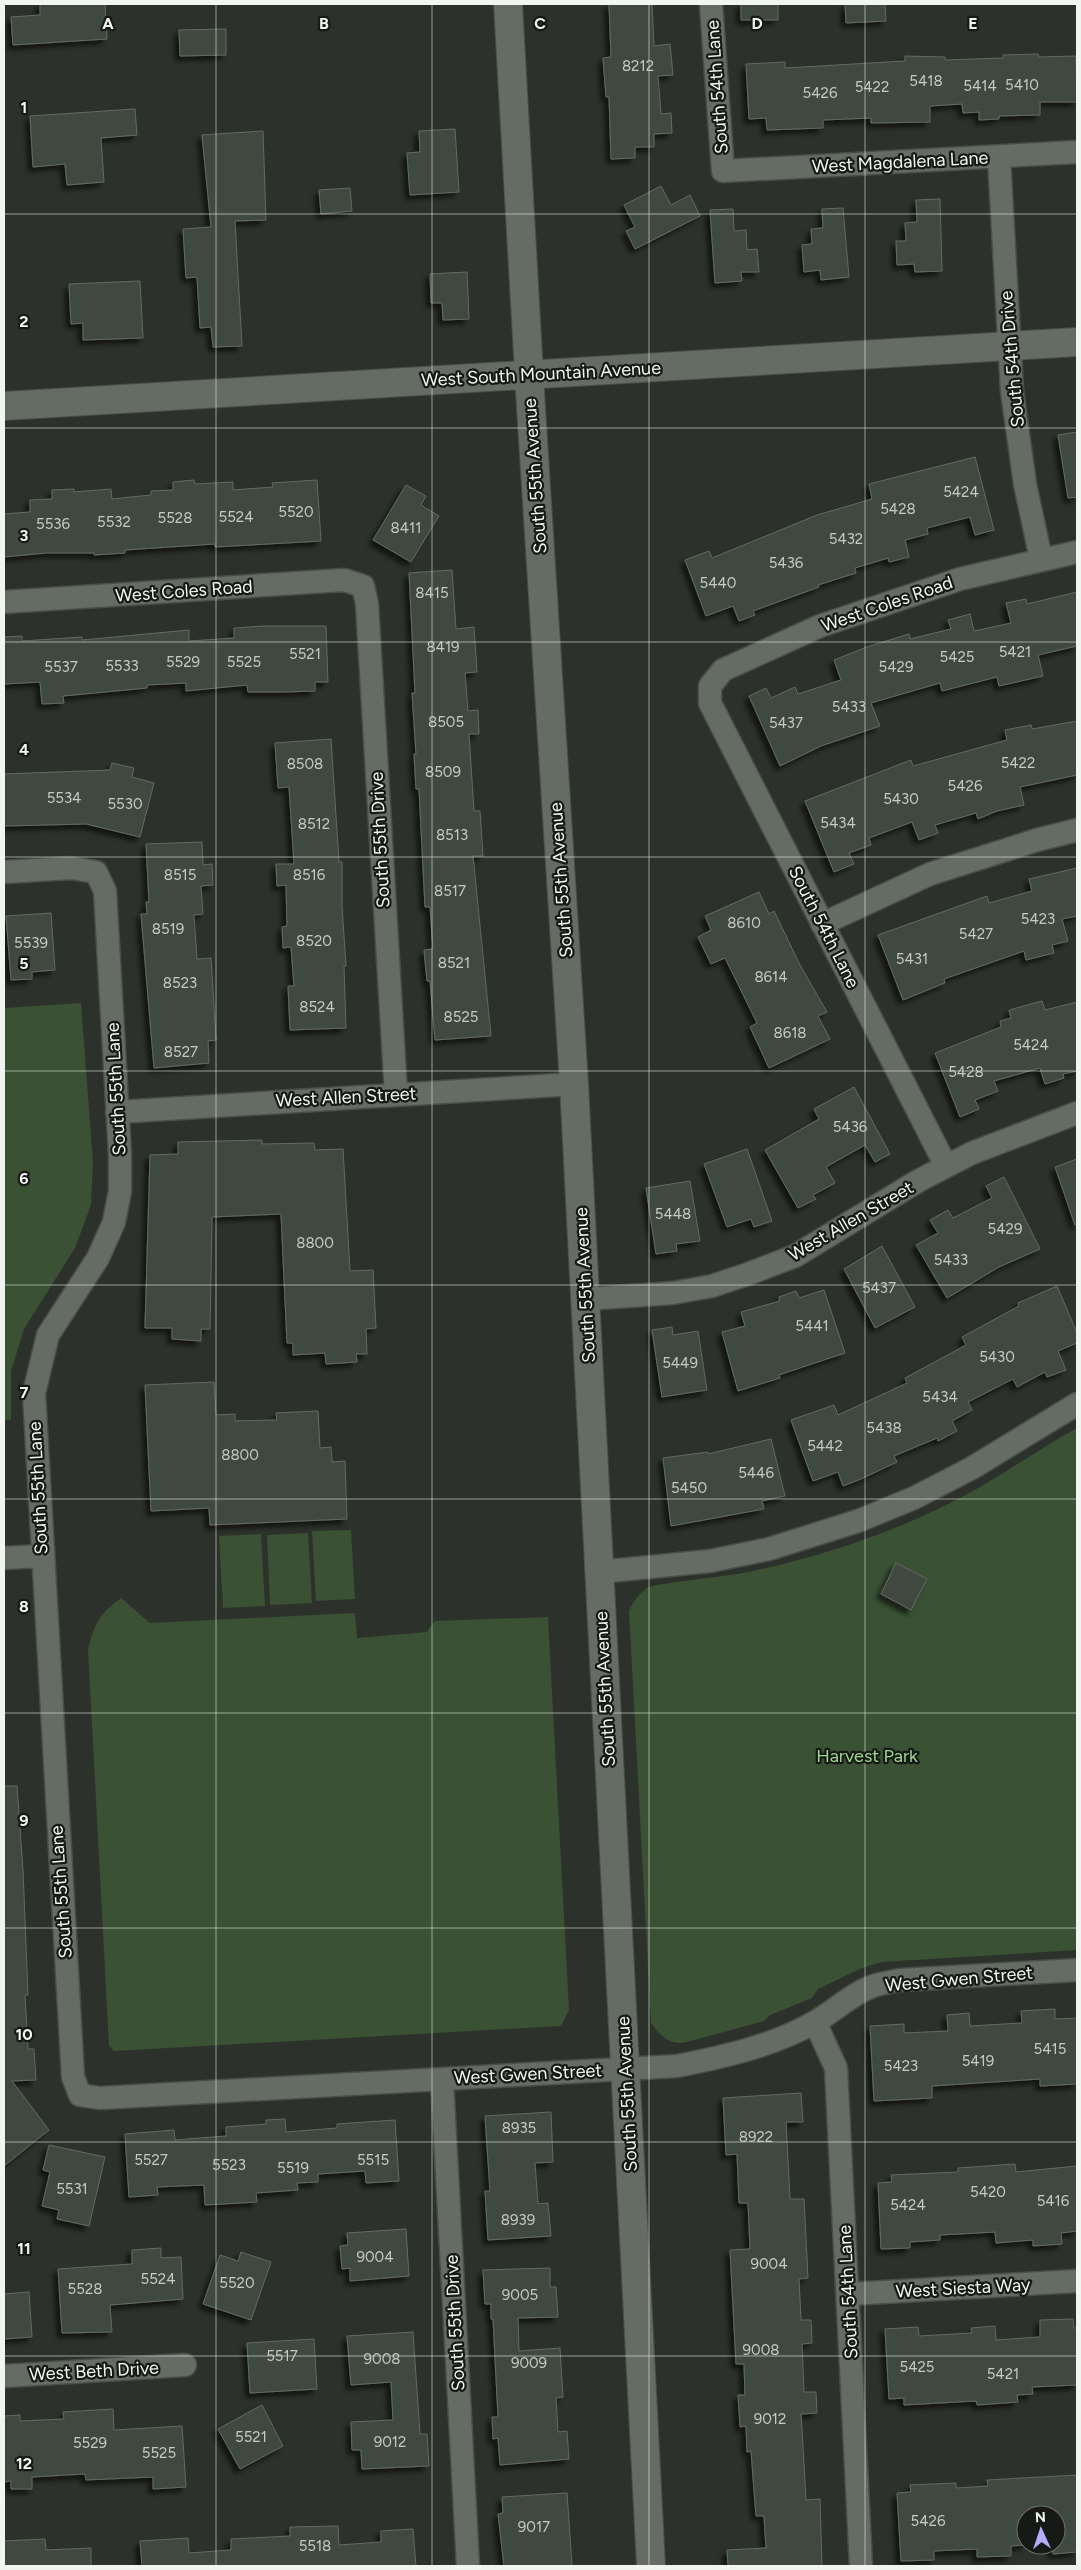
<svg xmlns="http://www.w3.org/2000/svg" width="1081" height="2570" viewBox="0 0 1081 2570" font-family="Figtree,sans-serif">
<style>
.green{fill:#3a5134}
.building{fill:#41483f;stroke:#646b62;filter:url(#shadow)}
.lines{fill:none;stroke-linecap:round;stroke-linejoin:round}
.minor-casing{stroke:#494f48;stroke-width:25}
.tertiary-casing{stroke:#494f48;stroke-width:30}
.minor{stroke:#656c63;stroke-width:22}
.tertiary{stroke:#656c63;stroke-width:28}
.grid{fill:none;stroke:#f2f6f1;stroke-width:1;stroke-opacity:0.55}
.labels{text-anchor:middle;stroke-width:4.5;stroke-linejoin:round;paint-order:stroke}
.number-label{font-size:15px;fill:#c6cac4}
.street-label{font-size:18px;fill:#f2f6f1;stroke:#161916}
.park-label{font-size:18px;fill:#9dd78e;stroke:#161916}
.grid-label{font-size:16px;text-anchor:middle;font-weight:bold;fill:#f2f6f1;stroke:#161916;stroke-width:4.5;stroke-linejoin:round;paint-order:stroke}
</style>
<defs>
<filter id="shadow"><feDropShadow dx="-4.5" dy="4.5" stdDeviation="2.5" flood-color="#0009"/></filter>
</defs>
<rect width="100%" height="100%" fill="#2c322b"/>
<!-- green -->
<path class="green" d="M81 1003 93 1162 91 1205 75 1248 24 1329 11 1371V1420H4V1008Z
M1077 1428V1950L882 1962 862 1968 818 1989 812 1998 770 2015 764 2021 687 2042C668 2045 662 2037 651 2023L629 1611C633 1602 639 1594 647 1588 654 1583 733 1576 748 1572 829 1555 908 1528 980 1487 1013 1468 1044 1446 1077 1428Z
M351 1530 355 1599 316 1601 312 1531Z
M308 1533 312 1603 270 1605 267 1535Z
M261 1534 265 1606 223 1608 219 1536Z
M121 1598 150 1623 355 1613 357 1638 427 1632 435 1621 548 1617 569 2010 561 2026 114 2051 109 2046 88 1649C95 1623 99 1614 121 1598Z"/>
<!-- building -->
<path class="building" d="M40 4H105L107 39 13 45 11 17 40 15Z
M609 4H652L654 46 670 44 673 75 658 76 661 114 671 113 672 133 654 134V147H635V158L611 159 609 97H606L603 58 611 57Z
M741 4H778V20H741Z
M845 4H885L886 21 846 23Z
M226 29V55L180 56 179 30Z
M1038 54 1039 57 1076 56 1077 102H1040V115L999 116V119L979 120V112L963 113 962 104 930 106V122L871 123V118L823 120V128L767 130 766 118 749 119 746 64 785 62V68L905 61V56L945 57V60L1003 58V55Z
M135 109 137 135 101 138 104 182 67 185 65 164 33 167 30 116Z
M455 129 459 192 410 195 407 153 420 152 419 131Z
M263 131 266 220 235 221 242 346 213 347 211 327 200 328 197 277 186 278 183 229 211 227 202 135Z
M661 186 671 205 690 195 700 216 635 249 626 231 635 227 624 205Z
M350 188 352 211 321 214 319 190Z
M940 199 942 271 915 272 914 264 897 265 896 241H906L905 223 917 222 916 200Z
M843 208 849 277 821 280 820 270 804 272 802 245 812 244 811 229 823 228 822 209Z
M733 209 734 231 746 230 747 250 757 249 759 272H741L742 281 715 283 710 210Z
M467 272 469 319 443 320 442 303H431L430 274Z
M140 281 143 338 83 340V323L71 324 69 284Z
M1077 432V497L1068 498 1058 435Z
M975 457 994 530 975 535 970 517 927 528 928 534 905 540 909 557 889 562 888 558 855 568 856 573 818 585 819 587 753 611 755 615 739 621 733 606 706 616 685 560 709 551 712 558 817 515 872 499 869 484Z
M194 480 195 484 233 482V490L273 487 272 483 317 480 321 541 215 547V544L125 550V553L94 555V553H46L4 557V514L30 512V500L52 499V490L74 489V492L111 489 112 499 151 495V491L173 490V482Z
M406 485 426 496 421 505 439 516 411 562 373 540Z
M452 570 456 629 474 627 477 672 465 673 468 711 478 710 479 734H469L474 811H480L483 856H473L491 1036 435 1040 430 981H427L424 950 433 949 430 907H425L419 789H416L414 754H416L412 693H415L409 573Z
M1077 592V646L1038 655 1043 676 999 686 997 677 942 691 940 683 871 703 880 726 821 746 780 766 749 696 766 688 771 698 795 687 798 694 841 680 834 660 867 647 909 634 910 639 951 629 948 620 970 614 974 631 1011 623 1006 603 1026 599 1027 604Z
M264 626H326L328 682H315V691L284 692H248L247 685 186 691V683L147 685V688L63 696 64 703 42 704 40 682 4 684V637L22 636V641L82 637V640L189 630V641L234 638V628Z
M1077 721V775L1020 787 1024 805 997 811 978 819 976 813 935 825 938 833 919 840 912 822 869 838 871 845 849 853 854 864 834 872 805 801 911 760 913 766 1007 740 1005 730 1031 725 1032 729Z
M331 739 339 862H342V906L346 966H344L346 1028 290 1030 288 986H294L291 947 283 948 282 927 287 926 286 885 277 886 276 864H294L289 787 278 788 275 743Z
M112 763 134 768 132 777 154 783 140 837 86 824 4 826V774L110 770Z
M202 842 203 865 212 864 213 885 201 886 203 914 194 915 197 959 211 958 216 1040 208 1041 209 1063 154 1068 141 914H147L146 902H149L146 844Z
M1077 868V916L1062 919 1068 941 1052 945 1054 953 1026 960 1024 951 944 979 945 983 903 1000 878 935 987 896 989 903 1032 891 1029 879Z
M759 892 769 914 774 911 800 965 827 1012 818 1016 830 1039 769 1068 750 1027 757 1023 725 958 711 964 698 937 711 930 705 916Z
M51 913 55 970 32 972V979L11 980 6 916Z
M1042 1001 1045 1010 1077 1002V1071L1063 1074 1064 1078 1045 1084 1040 1068 994 1081 998 1091 975 1100 979 1109 960 1117 935 1053 1001 1027 1000 1021 1011 1018 1009 1010Z
M854 1087 890 1154 875 1162 865 1145 826 1167 835 1183 813 1195 816 1199 798 1208 765 1150 819 1119 814 1109Z
M262 1140V1144L314 1143 315 1150 343 1149 350 1271 373 1270 376 1328 366 1329 367 1354H356L357 1362 326 1364 325 1353 293 1355V1343H287L281 1214 212 1217 210 1329H201V1341L172 1339V1328H145L150 1155 178 1154V1142Z
M747 1149 772 1221 754 1227 751 1219 727 1227 704 1164Z
M1077 1159V1224L1075 1225 1055 1167Z
M1004 1177 1040 1249 999 1267 947 1298 916 1245 938 1233 930 1220 948 1210 953 1218 992 1198 986 1186Z
M690 1181 700 1241 676 1244 677 1251 656 1254 646 1188Z
M882 1246 915 1307 875 1328 844 1269Z
M1057 1286 1077 1333V1343L1058 1351 1066 1370 1047 1377 1045 1372 1017 1387 1013 1379 968 1402 972 1410 952 1421 957 1431 938 1441 937 1438 894 1456 897 1462 861 1479 843 1486 838 1472 813 1481 791 1420 834 1405 838 1415 907 1383 905 1378 966 1345 962 1337 1019 1306 1018 1303Z
M824 1290 845 1353 779 1375 780 1378 738 1391 722 1332 745 1326 741 1312 780 1301 779 1297 796 1291 799 1298Z
M672 1327 673 1335 698 1331 707 1390 662 1397 652 1330Z
M214 1382 216 1415 235 1414V1421L277 1420 276 1413 318 1411 320 1448 331 1447 332 1462 345 1461 347 1519 210 1525 209 1508 151 1511 145 1385Z
M771 1439 785 1496 762 1501 764 1509 671 1526 663 1458 708 1452V1454Z
M896 1563 927 1579 911 1610 881 1594Z
M4 1786H17L23 1870 28 1995H25L28 2049H34L36 2080 12 2081 49 2130 4 2166Z
M1055 2009V2019L1077 2018V2084L1040 2086V2079L932 2086V2098L874 2101 870 2026 904 2024V2033L948 2031 947 2015 969 2013 970 2026 1022 2023 1021 2011Z
M801 2093 803 2122H786L790 2199H804L808 2278 799 2279 801 2320H811L812 2343 802 2344 804 2392H816L817 2413 801 2414 804 2464 806 2500 820 2499 822 2566H728L727 2550 766 2548 764 2516H756L751 2451 747 2452 746 2426 740 2427 738 2395H745L744 2364H736L730 2250 750 2249 748 2203H739L737 2154 726 2155 723 2098Z
M551 2112 553 2162 535 2163 538 2204 548 2203 551 2236 488 2240 485 2191H490L485 2116Z
M285 2119 286 2132 337 2128V2124L395 2120 399 2181 366 2183 365 2171 318 2174V2182L297 2183 298 2190 256 2193 257 2202 205 2205 204 2185 157 2187 158 2195 129 2197 125 2134 174 2130 175 2140 226 2136V2127L266 2124V2120Z
M49 2145 105 2157 89 2226 57 2219 59 2210 42 2206 50 2172 43 2170Z
M1015 2164 1016 2172 1077 2166V2231L1061 2233 1062 2244 1033 2246V2240L996 2243 995 2232 940 2235V2240L910 2242V2248L881 2249 878 2183 892 2182 891 2175 958 2172V2168Z
M406 2229 409 2276 350 2281V2268L342 2269 340 2246 348 2245 347 2233Z
M161 2248V2258L181 2257 183 2299 110 2305 112 2332 62 2333 58 2269 132 2264V2250Z
M241 2252 271 2262 251 2320 203 2304 220 2255 238 2261Z
M550 2268V2287H556L558 2317 518 2318 519 2351 560 2348 563 2397 556 2398 558 2432 567 2431 569 2459 500 2465 498 2438 493 2439 492 2417H498L493 2319H491V2304H485L483 2270Z
M29 2292 32 2337 4 2339V2294Z
M1073 2319 1074 2328H1077V2385L1032 2387 1033 2394 1017 2395 1018 2402 977 2405 976 2401 904 2405V2398L889 2399 885 2329 918 2327 919 2336 972 2333 971 2328 995 2326 996 2340 1040 2337V2320Z
M413 2332 420 2434H427L429 2466 362 2469 361 2450H352L351 2422 393 2420 391 2382 351 2385 347 2336Z
M314 2339 317 2389 250 2393 247 2343Z
M262 2405 283 2446 240 2469 218 2429Z
M113 2409 114 2430 182 2426 186 2487 153 2489V2477L86 2480 85 2474 32 2477V2489H11V2481L4 2482V2416L20 2415V2421L64 2419 63 2412Z
M1077 2475V2552L1053 2554 1052 2545H1056V2515H1026V2545L1011 2546V2556L977 2557V2549L934 2551V2560L901 2561 897 2493 911 2492 910 2485 956 2483V2488L988 2486 987 2480Z
M567 2493 572 2566H504L498 2514 503 2513 502 2497Z
M338 2526 339 2545 381 2542V2531L413 2529 416 2566H142L140 2541 188 2538 189 2553 231 2550V2539L290 2536V2527Z
M45 2539 46 2550 91 2548V2566H4V2541Z"/>
<g class="lines">
<!-- minor casing -->
<g class="minor-casing">
<path id="minor" d="M711 4 723 171 1077 152
M999 157 1012 391 1025 484 1041 559
M4 602 344 580 363 586 367 604 396 1094
M4 872 71 868 96 872 105 891 120 1155V1191L114 1222 98 1258 48 1335 34 1393 73 2077 80 2095 100 2098 677 2066C723 2057 773 2046 815 2022 835 2011 851 1994 873 1986 882 1983 891 1982 900 1980L1077 1970
M822 924 930 874 1037 840 1077 830
M117 1112 574 1084
M946 1166 710 703V686L723 670 820 626 960 579 1077 552
M585 1299 673 1293 712 1286 748 1274 795 1256 918 1181 972 1153 1077 1113
M4 1558 42 1556
M599 1572 710 1561 769 1549 858 1521 914 1498 972 1468 1077 1404
M815 2022 836 2068 861 2566
M442 2080 468 2566
M849 2294 1077 2281
M4 2376 185 2365"/>
</g>
<!-- tertiary casing -->
<g class="tertiary-casing">
<path id="tertiary" d="M508 4 531 408 574 1084 651 2566
M4 406 1077 342"/>
</g>
<!-- minor -->
<use href="#minor" class="minor"/>
<!-- tertiary -->
<use href="#tertiary" class="tertiary"/>
</g>
<!-- grid -->
<path class="grid" d="M216 4V2566M432 4V2566M649 4V2566M865 4V2566M4 214H1077M4 428H1077M4 642H1077M4 857H1077M4 1071H1077M4 1285H1077M4 1499H1077M4 1713H1077M4 1928H1077M4 2142H1077M4 2356H1077"/>
<g class="labels">
<!-- number labels -->
<g class="number-label">
<text x="638" y="71">8212</text>
<text x="926" y="86">5418</text>
<text x="1022" y="90">5410</text>
<text x="980" y="91">5414</text>
<text x="872" y="92">5422</text>
<text x="820" y="98">5426</text>
<text x="961" y="497">5424</text>
<text x="898" y="514">5428</text>
<text x="296" y="517">5520</text>
<text x="236" y="522">5524</text>
<text x="175" y="523">5528</text>
<text x="114" y="527">5532</text>
<text x="53" y="529">5536</text>
<text x="406" y="533">8411</text>
<text x="846" y="544">5432</text>
<text x="786" y="568">5436</text>
<text x="718" y="588">5440</text>
<text x="432" y="598">8415</text>
<text x="443" y="652">8419</text>
<text x="1015" y="657">5421</text>
<text x="305" y="659">5521</text>
<text x="957" y="662">5425</text>
<text x="183" y="667">5529</text>
<text x="244" y="667">5525</text>
<text x="122" y="671">5533</text>
<text x="61" y="672">5537</text>
<text x="896" y="672">5429</text>
<text x="849" y="712">5433</text>
<text x="446" y="727">8505</text>
<text x="786" y="728">5437</text>
<text x="1018" y="768">5422</text>
<text x="305" y="769">8508</text>
<text x="443" y="777">8509</text>
<text x="965" y="791">5426</text>
<text x="64" y="803">5534</text>
<text x="901" y="804">5430</text>
<text x="125" y="809">5530</text>
<text x="838" y="828">5434</text>
<text x="314" y="829">8512</text>
<text x="452" y="840">8513</text>
<text x="180" y="880">8515</text>
<text x="309" y="880">8516</text>
<text x="450" y="896">8517</text>
<text x="1038" y="924">5423</text>
<text x="744" y="928">8610</text>
<text x="168" y="934">8519</text>
<text x="976" y="939">5427</text>
<text x="314" y="946">8520</text>
<text x="31" y="948">5539</text>
<text x="912" y="964">5431</text>
<text x="454" y="968">8521</text>
<text x="771" y="982">8614</text>
<text x="180" y="988">8523</text>
<text x="317" y="1012">8524</text>
<text x="461" y="1022">8525</text>
<text x="790" y="1038">8618</text>
<text x="1031" y="1050">5424</text>
<text x="181" y="1057">8527</text>
<text x="966" y="1077">5428</text>
<text x="850" y="1132">5436</text>
<text x="673" y="1219">5448</text>
<text x="1005" y="1234">5429</text>
<text x="315" y="1248">8800</text>
<text x="951" y="1265">5433</text>
<text x="879" y="1293">5437</text>
<text x="812" y="1331">5441</text>
<text x="997" y="1362">5430</text>
<text x="680" y="1368">5449</text>
<text x="940" y="1402">5434</text>
<text x="884" y="1433">5438</text>
<text x="825" y="1451">5442</text>
<text x="240" y="1460">8800</text>
<text x="756" y="1478">5446</text>
<text x="689" y="1493">5450</text>
<text x="1050" y="2054">5415</text>
<text x="978" y="2066">5419</text>
<text x="901" y="2071">5423</text>
<text x="519" y="2133">8935</text>
<text x="756" y="2142">8922</text>
<text x="151" y="2165">5527</text>
<text x="373" y="2165">5515</text>
<text x="229" y="2170">5523</text>
<text x="293" y="2173">5519</text>
<text x="72" y="2194">5531</text>
<text x="988" y="2197">5420</text>
<text x="1053" y="2206">5416</text>
<text x="908" y="2210">5424</text>
<text x="518" y="2225">8939</text>
<text x="375" y="2262">9004</text>
<text x="769" y="2269">9004</text>
<text x="158" y="2284">5524</text>
<text x="237" y="2288">5520</text>
<text x="85" y="2294">5528</text>
<text x="520" y="2300">9005</text>
<text x="761" y="2355">9008</text>
<text x="282" y="2361">5517</text>
<text x="382" y="2364">9008</text>
<text x="529" y="2368">9009</text>
<text x="917" y="2372">5425</text>
<text x="1003" y="2379">5421</text>
<text x="770" y="2424">9012</text>
<text x="251" y="2442">5521</text>
<text x="390" y="2447">9012</text>
<text x="90" y="2448">5529</text>
<text x="159" y="2458">5525</text>
<text x="928" y="2526">5426</text>
<text x="534" y="2532">9017</text>
<text x="315" y="2551">5518</text>
</g>
<!-- street labels -->
<g class="street-label">
<text transform="translate(717 87) rotate(-94)" y="6">South 54th Lane</text>
<text transform="translate(900 162) rotate(-3)" y="6">West Magdalena Lane</text>
<text transform="translate(1012 359) rotate(-95)" y="6">South 54th Drive</text>
<text transform="translate(541 374) rotate(-3)" y="6">West South Mountain Avenue</text>
<text transform="translate(535 476) rotate(-94)" y="6">South 55th Avenue</text>
<text transform="translate(184 591) rotate(-4)" y="6">West Coles Road</text>
<text transform="translate(887 604) rotate(-19)" y="6">West Coles Road</text>
<text transform="translate(380 840) rotate(-93)" y="6">South 55th Drive</text>
<text transform="translate(561 880) rotate(-94)" y="6">South 55th Avenue</text>
<text transform="translate(824 927) rotate(63)" y="6">South 54th Lane</text>
<text transform="translate(116 1089) rotate(-93)" y="6">South 55th Lane</text>
<text transform="translate(346 1097) rotate(-3)" y="6">West Allen Street</text>
<text transform="translate(851 1221) rotate(-30)" y="6">West Allen Street</text>
<text transform="translate(585 1285) rotate(-93)" y="6">South 55th Avenue</text>
<text transform="translate(38 1488) rotate(-93)" y="6">South 55th Lane</text>
<text transform="translate(605 1689) rotate(-93)" y="6">South 55th Avenue</text>
<text transform="translate(61 1892) rotate(-94)" y="6">South 55th Lane</text>
<text transform="translate(959 1979) rotate(-5)" y="6">West Gwen Street</text>
<text transform="translate(528 2074) rotate(-3)" y="6">West Gwen Street</text>
<text transform="translate(627 2094) rotate(-93)" y="6">South 55th Avenue</text>
<text transform="translate(963 2288) rotate(-3)" y="6">West Siesta Way</text>
<text transform="translate(848 2292) rotate(-93)" y="6">South 54th Lane</text>
<text transform="translate(455 2323) rotate(-93)" y="6">South 55th Drive</text>
<text transform="translate(94 2371) rotate(-3)" y="6">West Beth Drive</text>
</g>
<!-- park labels -->
<g class="park-label">
<text x="867" y="1762">Harvest Park</text>
</g>
</g>
<g class="grid-label">
<text x="108" y="29">A</text>
<text x="324" y="29">B</text>
<text x="540" y="29">C</text>
<text x="757" y="29">D</text>
<text x="973" y="29">E</text>
<text x="24" y="113">1</text>
<text x="24" y="327">2</text>
<text x="24" y="541">3</text>
<text x="24" y="755">4</text>
<text x="24" y="969">5</text>
<text x="24" y="1184">6</text>
<text x="24" y="1398">7</text>
<text x="24" y="1612">8</text>
<text x="24" y="1826">9</text>
<text x="24" y="2040">10</text>
<text x="24" y="2254">11</text>
<text x="24" y="2469">12</text>
</g>
<!-- border -->
<rect width="1081" height="2570" fill="none" stroke="#f2f6f1" stroke-width="10"/>
<!-- north arrow -->
<g transform="translate(1041 2530) rotate(357)"><circle r="24" fill="#161916" stroke="#6e716e"/>
<path d="M0-4L9 19L0 12L-9 19Z" fill="#b5acf8"/>
<text y="-8" font-size="14" font-weight="bold" text-anchor="middle" fill="#f2f6f1">N</text>
</g>
</svg>
